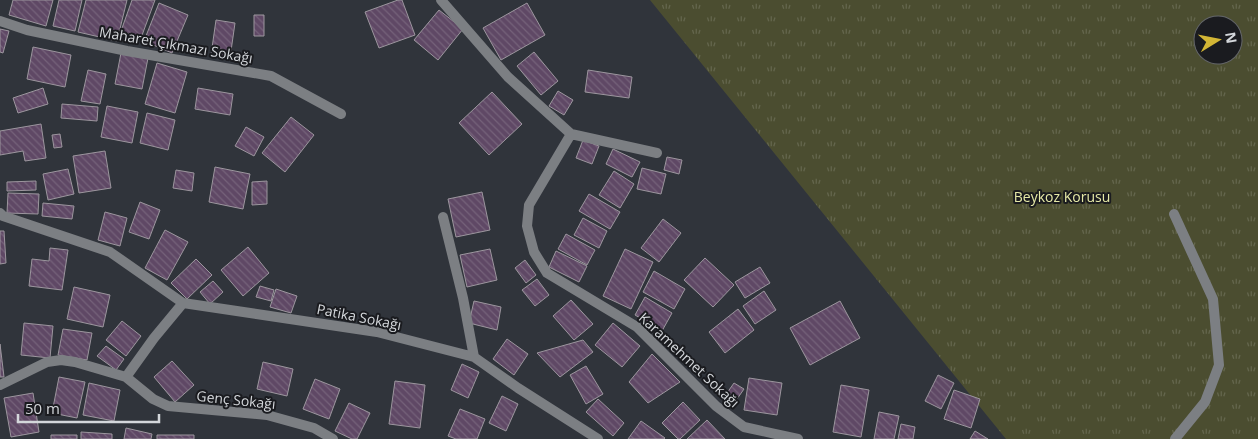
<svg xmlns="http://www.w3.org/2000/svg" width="1258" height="439" viewBox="0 0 1258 439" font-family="'Open Sans',sans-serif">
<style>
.park{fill:url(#park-tufts);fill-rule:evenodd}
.building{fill:url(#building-back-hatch);stroke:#9c969e}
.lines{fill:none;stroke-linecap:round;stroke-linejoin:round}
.street{stroke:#7c7f83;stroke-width:10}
.labels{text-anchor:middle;stroke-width:4;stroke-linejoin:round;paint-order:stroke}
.street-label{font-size:14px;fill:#d4d7db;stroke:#1a1b1f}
.park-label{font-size:14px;fill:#e5e8a6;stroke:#1a1b1f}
</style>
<defs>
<pattern id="park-tufts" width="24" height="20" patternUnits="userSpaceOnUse" patternTransform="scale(1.25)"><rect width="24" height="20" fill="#4b4d30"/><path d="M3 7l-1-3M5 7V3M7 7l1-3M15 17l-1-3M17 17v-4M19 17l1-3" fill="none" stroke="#64664d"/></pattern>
<pattern id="building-back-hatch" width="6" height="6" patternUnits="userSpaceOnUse" patternTransform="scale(1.25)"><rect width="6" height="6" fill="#5f4865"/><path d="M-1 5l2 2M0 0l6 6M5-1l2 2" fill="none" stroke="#75627a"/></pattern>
</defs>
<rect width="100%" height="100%" fill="#30343b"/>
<!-- park -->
<path class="park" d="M650 0H1258V439H1006ZM1203 25H1233V55H1203Z"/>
<!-- building -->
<path class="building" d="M13 0H53L46 26 9 15Z
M59 0H82L75 31 53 26Z
M86 0H127L117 41 78 32Z
M132 0H155L141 38 121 31Z
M398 0H402L415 35 379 48 365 12Z
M159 3 188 15 172 53 144 41Z
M527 3 545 35 501 60 483 28Z
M439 10 463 29 438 60 414 40Z
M254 15H264V36H254Z
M216 20 235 23 230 58 211 55Z
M0 29 9 31 3 53 0 52Z
M33 47 71 55 65 87 27 79Z
M534 52 558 81 541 95 517 66Z
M121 53 148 58 142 89 115 84Z
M157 63 187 72 175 113 145 104Z
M88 70 106 74 100 104 81 101Z
M588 70 632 77 629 98 585 92Z
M43 88 48 104 18 113 13 98Z
M198 88 233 94 230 115 195 109Z
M558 91 573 100 564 115 549 106Z
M492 92 522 124 489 155 459 123Z
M62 104 98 107 97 121 61 118Z
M107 106 138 112 132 143 101 137Z
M147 113 175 120 168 150 140 143Z
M291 117 314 135 285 172 262 153Z
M41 124 46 158 25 161 23 151 0 155V131Z
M246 127 264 137 254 156 235 146Z
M60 134 62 147 54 148 52 135Z
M583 140 599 146 592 164 576 158Z
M613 149 640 162 632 177 606 164Z
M105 151 111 188 79 193 73 156Z
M667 157 682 160 679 174 664 170Z
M215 167 250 174 243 209 209 202Z
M642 168 666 174 661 194 637 189Z
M68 169 74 194 48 200 43 174Z
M176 170 194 173 192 191 173 188Z
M614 171 634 184 620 208 599 195Z
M36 181V190L7 191V182Z
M267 181V204L252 205V182Z
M482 192 490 230 456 237 448 199Z
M8 193 39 194 38 214 7 213Z
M589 194 620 212 610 229 579 211Z
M140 202 160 210 149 239 129 232Z
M43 203 74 206 72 219 42 216Z
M105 212 127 218 120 246 98 240Z
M583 218 607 231 599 248 574 235Z
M663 219 681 233 659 262 641 248Z
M165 230 188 242 167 280 145 268Z
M0 231H4L6 263 0 264Z
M566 234 595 250 587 265 558 249Z
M248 247 269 273 243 296 221 270Z
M50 248 68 250 62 290 29 286 32 259 49 261Z
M490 249 497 280 467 287 460 255Z
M625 249 653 262 631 309 603 296Z
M556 251 587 266 579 282 549 267Z
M705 258 734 285 713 307 684 280Z
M196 259 212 275 187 299 171 283Z
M525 260 536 275 526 283 515 268Z
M760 267 770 283 745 298 735 282Z
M654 271 685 289 674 309 643 292Z
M537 279 549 295 535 306 522 290Z
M213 281 223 292 210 304 200 292Z
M260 286 274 290 271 301 256 297Z
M74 287 110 295 103 327 67 319Z
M276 289 297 296 291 313 270 307Z
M764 291 776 310 755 324 743 306Z
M645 297 672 313 662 331 635 315Z
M571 300 593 324 574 340 553 316Z
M474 301 501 307 497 330 469 323Z
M840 301 860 338 810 365 790 328Z
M738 309 754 330 725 353 709 332Z
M122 321 141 336 126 356 106 340Z
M24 323 53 326 50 358 21 355Z
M613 323 640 346 622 367 595 345Z
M63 329 92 333 87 360 58 355Z
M507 339 528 354 514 375 493 359Z
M583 340 593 352 560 377 537 353Z
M0 344 4 377H0Z
M106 346 124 359 116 370 97 356Z
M652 354 680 382 648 403 629 382Z
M172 361 194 385 175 402 154 377Z
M263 362 293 369 287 396 257 389Z
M462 364 479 372 468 398 451 390Z
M586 366 603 394 586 404 570 375Z
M938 375 954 383 941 409 925 401Z
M59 377 85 382 77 418 52 413Z
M749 378 782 383 777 415 744 410Z
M315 379 340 389 329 419 303 409Z
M395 381 425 385 420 428 389 424Z
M89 383 120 390 114 421 83 415Z
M734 383 744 389 737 399 727 393Z
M841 385 869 390 861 437 833 432Z
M954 390 980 399 971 428 944 419Z
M33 393 39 432 11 437 4 398Z
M502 396 518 404 506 431 489 423Z
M598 399 624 423 613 436 586 412Z
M683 402 700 420 680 439H678L662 423Z
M349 403 370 413 357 439H352L335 431Z
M460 409 485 419 477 439H456L448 436Z
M879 412 899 416 894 439H874Z
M707 420 725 439H687Z
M641 421 665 438 664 439H628Z
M901 424 915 427 913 439H898Z
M126 428 152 434 151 439H124Z
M975 431 988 439H970Z
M81 432 112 434V439H81Z
M51 435H77V439H51Z
M157 435H194V439H157Z"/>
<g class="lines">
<!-- street -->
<path class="street" d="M441 0 508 77 571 134 529 205 527 226 534 252 547 273 637 327 716 406 744 427 798 439
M0 21 27 30 127 51 271 76 341 114
M571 134 657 153
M0 213 3 216 110 252 183 303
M1174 214 1213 299 1219 365 1205 402 1175 439
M443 217 463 298 474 357
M126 377 154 338 183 303 377 332 474 357 518 388 598 439
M0 385 47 362 61 360 75 362 126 377 153 399 168 406 267 415 314 428 333 439"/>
</g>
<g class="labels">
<!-- street labels -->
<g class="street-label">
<text transform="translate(176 45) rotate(10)" y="5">Maharet Çıkmazı Sokağı</text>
<text transform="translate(359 317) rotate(11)" y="5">Patika Sokağı</text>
<text transform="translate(689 360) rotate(43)" y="5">Karamehmet Sokağı</text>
<text transform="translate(236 400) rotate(6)" y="5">Genç Sokağı</text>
</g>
<!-- park labels -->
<g class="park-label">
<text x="1062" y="202">Beykoz Korusu</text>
</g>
</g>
<!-- north arrow -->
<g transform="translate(1218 40) rotate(80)"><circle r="24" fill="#1a1b1f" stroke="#64666a"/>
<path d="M0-4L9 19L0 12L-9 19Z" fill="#d3b635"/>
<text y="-8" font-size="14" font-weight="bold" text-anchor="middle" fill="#d4d7db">N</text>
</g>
<!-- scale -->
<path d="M18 414v8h141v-8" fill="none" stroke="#d4d7db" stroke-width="2.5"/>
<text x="25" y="414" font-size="15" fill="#d4d7db" stroke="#1a1b1f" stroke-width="4" paint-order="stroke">50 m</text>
</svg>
